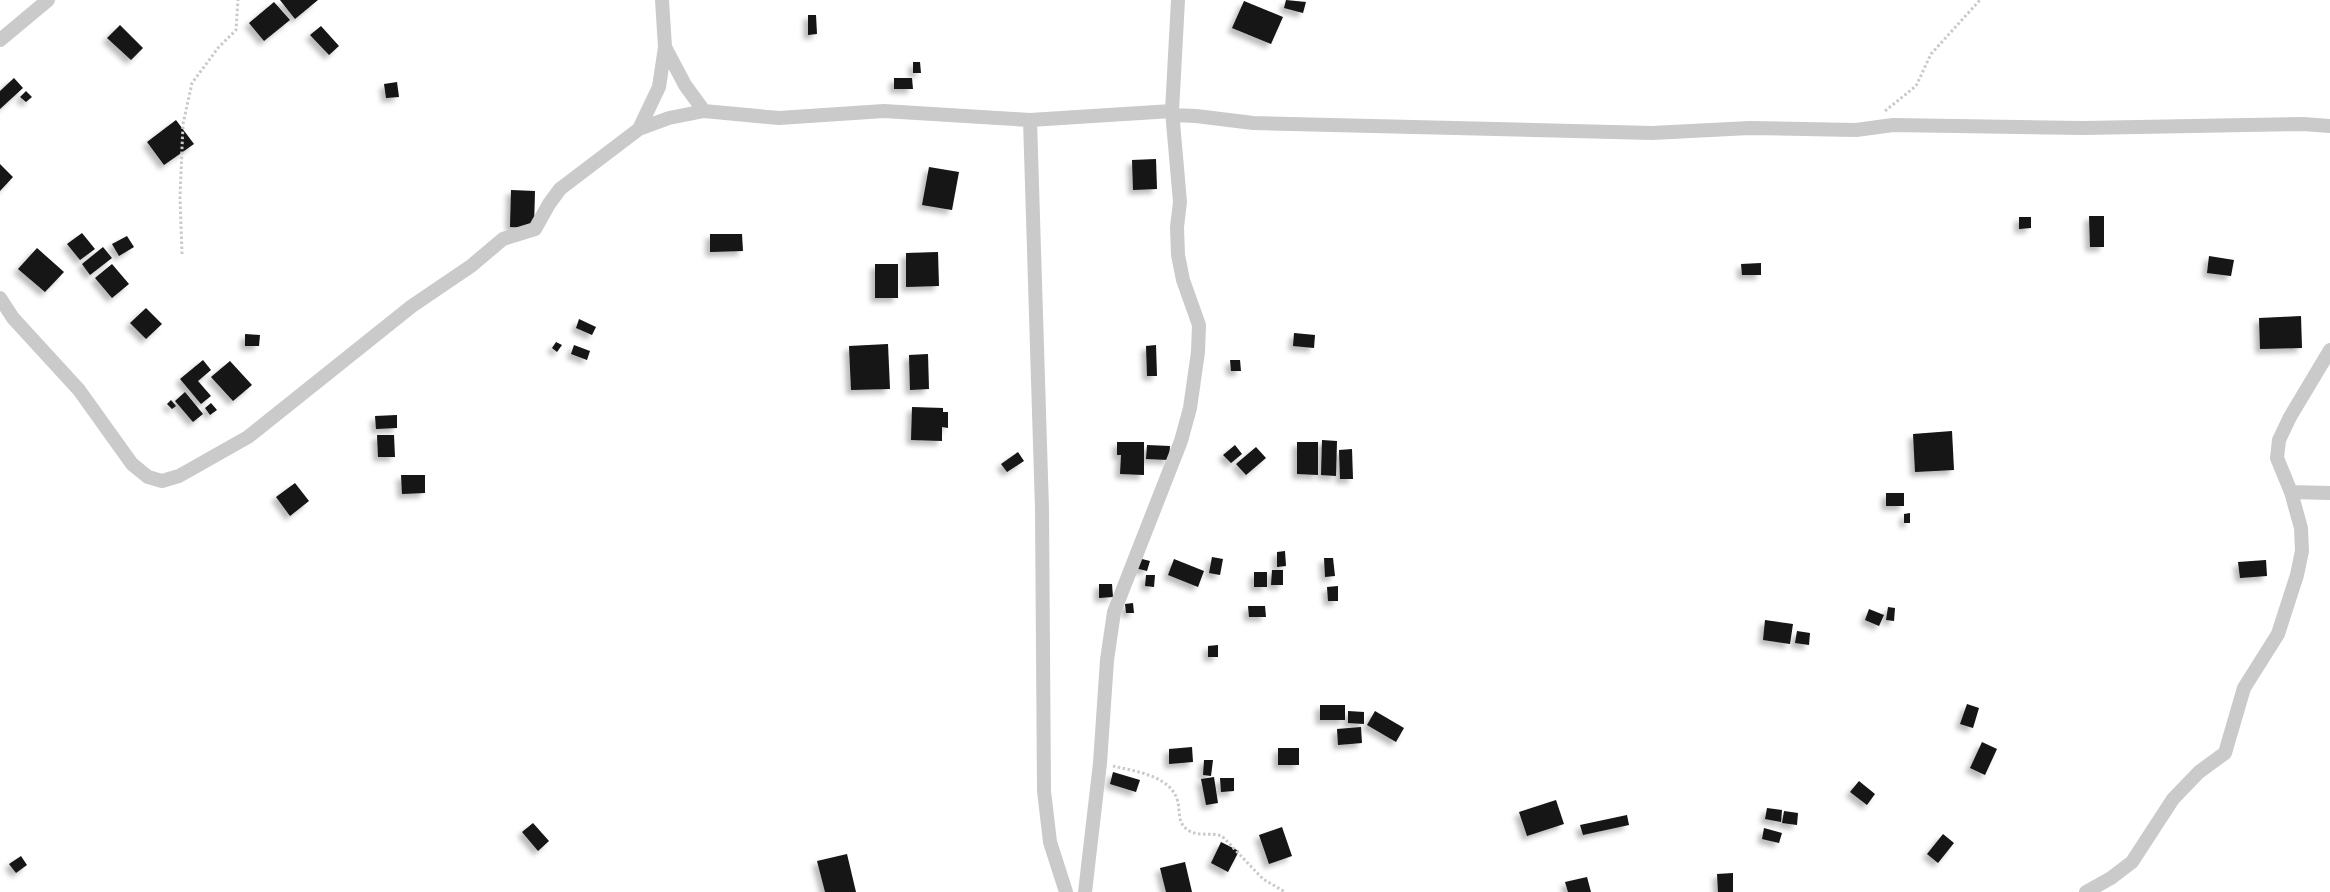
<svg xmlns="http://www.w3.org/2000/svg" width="2330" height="892" viewBox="0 0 2330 892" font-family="Cabin,sans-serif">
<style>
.building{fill:#141414;filter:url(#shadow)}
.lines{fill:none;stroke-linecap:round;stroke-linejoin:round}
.path{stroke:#cacaca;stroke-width:3;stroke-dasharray:2.5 2.5;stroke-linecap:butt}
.street{stroke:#cacaca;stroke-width:14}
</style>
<defs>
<filter id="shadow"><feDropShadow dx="-4.5" dy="4.5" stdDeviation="2.5" flood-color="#0004"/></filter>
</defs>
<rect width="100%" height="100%" fill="#fff"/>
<!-- building -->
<path class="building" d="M280 0H318L295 19Z
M1286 0 1306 2 1303 13 1284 8Z
M1244 1 1283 17 1271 44 1232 28Z
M274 2 290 20 264 41 249 23Z
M808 15H816L817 34 808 35Z
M120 25 143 48 131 60 107 38Z
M321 26 339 46 329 55 310 35Z
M913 62H920L921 73H913Z
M14 78 23 88 0 109V91Z
M894 78H912L913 89H894Z
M397 82 399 97 386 98 384 84Z
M26 91 32 97 26 102 20 97Z
M176 120 194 144 164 165 147 142Z
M1156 159 1157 189 1133 190 1132 160Z
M0 164 13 177 0 191Z
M929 167 959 172 952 210 922 205Z
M511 190 535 191 534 228 510 227Z
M2089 216H2104V247H2090Z
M2019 217H2031V228L2019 229Z
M82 233 95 249 80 260 67 244Z
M710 234H742L743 251 710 252Z
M127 236 134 247 119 256 112 244Z
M103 247 112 258 90 275 82 264Z
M37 248 64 272 45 292 18 269Z
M938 252 939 286 906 287V253Z
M2209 256 2234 260 2231 276 2207 273Z
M1761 263V275H1742L1741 264Z
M112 264 129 284 112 298 95 278Z
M875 264H898V298H875Z
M146 308 162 324 146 339 130 323Z
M2301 316 2302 348 2260 349 2259 318Z
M579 319 596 327 592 335 576 328Z
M1294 333 1315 335 1314 348 1293 346Z
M245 334 260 335 259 346H245Z
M556 342 562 345 557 352 552 348Z
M888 344 890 389 851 390 849 346Z
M574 345 590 351 587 360 571 354Z
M1156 345 1157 376H1147L1146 346Z
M928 354 929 389 910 390 909 355Z
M203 360 211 370 198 381 211 396 201 404 180 379Z
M1230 360H1240L1241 371H1231Z
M230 361 252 385 233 401 211 377Z
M185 392 203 414 193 422 175 401Z
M171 400 176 406 172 409 167 404Z
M211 403 217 410 210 415 205 408Z
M912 407 943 408V412H948V428L942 427V441L911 440Z
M397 415V428L376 429 375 416Z
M1952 431 1954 470 1915 472 1913 434Z
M377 435H394L395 457H378Z
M1322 440 1337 441 1336 476 1321 475Z
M1117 442H1144V475L1120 474 1121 455H1117Z
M1297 442H1318V475L1297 474Z
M1147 445 1170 446 1169 460 1146 459Z
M1235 445 1242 454 1231 463 1223 455Z
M1256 447 1266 458 1246 475 1236 464Z
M1352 449 1353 479H1340L1339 450Z
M1018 452 1024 461 1007 472 1001 464Z
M401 475H425V493L402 494Z
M295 483 309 501 290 516 276 497Z
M1886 493H1904V506H1886Z
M1910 513V523H1904V514Z
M1285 551 1286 566 1277 567V552Z
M1212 557 1223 559 1220 575 1209 573Z
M1138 558 1150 561 1147 571 1135 568Z
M1324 558H1333L1335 576 1325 577Z
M1174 559 1204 571 1198 587 1168 575Z
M2266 560 2267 576 2240 578 2238 562Z
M1272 570H1283V585H1271Z
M1254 572H1267V587H1254Z
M1146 575H1155L1154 587 1145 586Z
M1099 584H1112L1113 597 1099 598Z
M1338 586V601H1328L1327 587Z
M1133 603 1134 613H1126L1125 604Z
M1248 606H1265L1266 617H1249Z
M1888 607 1895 608 1894 621 1886 620Z
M1869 609 1884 615 1879 626 1865 620Z
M1765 620 1793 624 1790 644 1763 640Z
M1797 631 1810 633 1809 645 1795 643Z
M1218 645V657H1208V646Z
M1967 704 1979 708 1973 728 1960 724Z
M1320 705H1345V720H1320Z
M1348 711 1364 712V724L1348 723Z
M1375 711 1404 728 1396 742 1367 725Z
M1361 727 1362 743 1338 745 1337 729Z
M1982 742 1997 749 1985 775 1970 768Z
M1192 747 1193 762 1169 764V749Z
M1278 748H1299V765H1278Z
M1204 760H1213L1211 776 1203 775Z
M1113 772 1140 780 1136 792 1110 784Z
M1214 777 1218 803 1206 805 1201 779Z
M1220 778H1234V791L1221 792Z
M1859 781 1875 794 1867 805 1850 792Z
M1556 800 1564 824 1527 836 1519 812Z
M1767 808 1782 810 1781 822 1765 819Z
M1784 811 1798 813 1797 825 1782 823Z
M1627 815 1629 825 1583 835 1580 825Z
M533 823 549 841 538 851 522 832Z
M1282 827 1292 856 1269 864 1259 835Z
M1764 828 1782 833 1779 843 1762 839Z
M1943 834 1954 843 1938 863 1927 854Z
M1221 842 1239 851 1228 872 1211 863Z
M847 854 856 892H825L817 861Z
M21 856 27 865 16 873 9 864Z
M1185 862 1192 892H1166L1160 868Z
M1733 873V892H1718L1717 874Z
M1587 877 1591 892H1568L1565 882Z"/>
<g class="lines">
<!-- path -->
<path class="path" d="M1885 111 1916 86 1931 54 1980 0
M182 254 180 197 183 124 192 83 218 48 236 30 238 0
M1113 766C1133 771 1169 775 1177 799 1181 810 1176 822 1188 830 1198 837 1211 832 1222 836L1263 879 1285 892"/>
<!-- street -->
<path class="street" d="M0 40 48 0
M665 47 685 85 704 111
M1173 115 1196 116 1253 123 1652 133 1750 128 1856 130 1893 125 2083 128 2303 124 2330 126
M1030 120 1042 509 1044 791 1050 842 1066 892
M639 129 659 87 665 47 662 0
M0 298 13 318 79 390 132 464 148 477 162 481 179 476 248 437 412 306 471 266 503 239 535 229 549 204 560 189 639 129 669 118 704 111 779 118 884 111 1030 120 1172 111
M2291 492 2330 493
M1085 892 1100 763 1107 660 1114 612 1181 441 1190 408 1198 352 1199 325 1183 280 1178 255 1177 227 1180 202 1172 111 1178 0
M2086 892 2111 878 2132 862 2173 799 2199 772 2225 753 2244 688 2278 634 2297 575 2302 551 2301 528 2291 492 2277 458 2279 440 2290 417 2330 350"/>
</g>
</svg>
